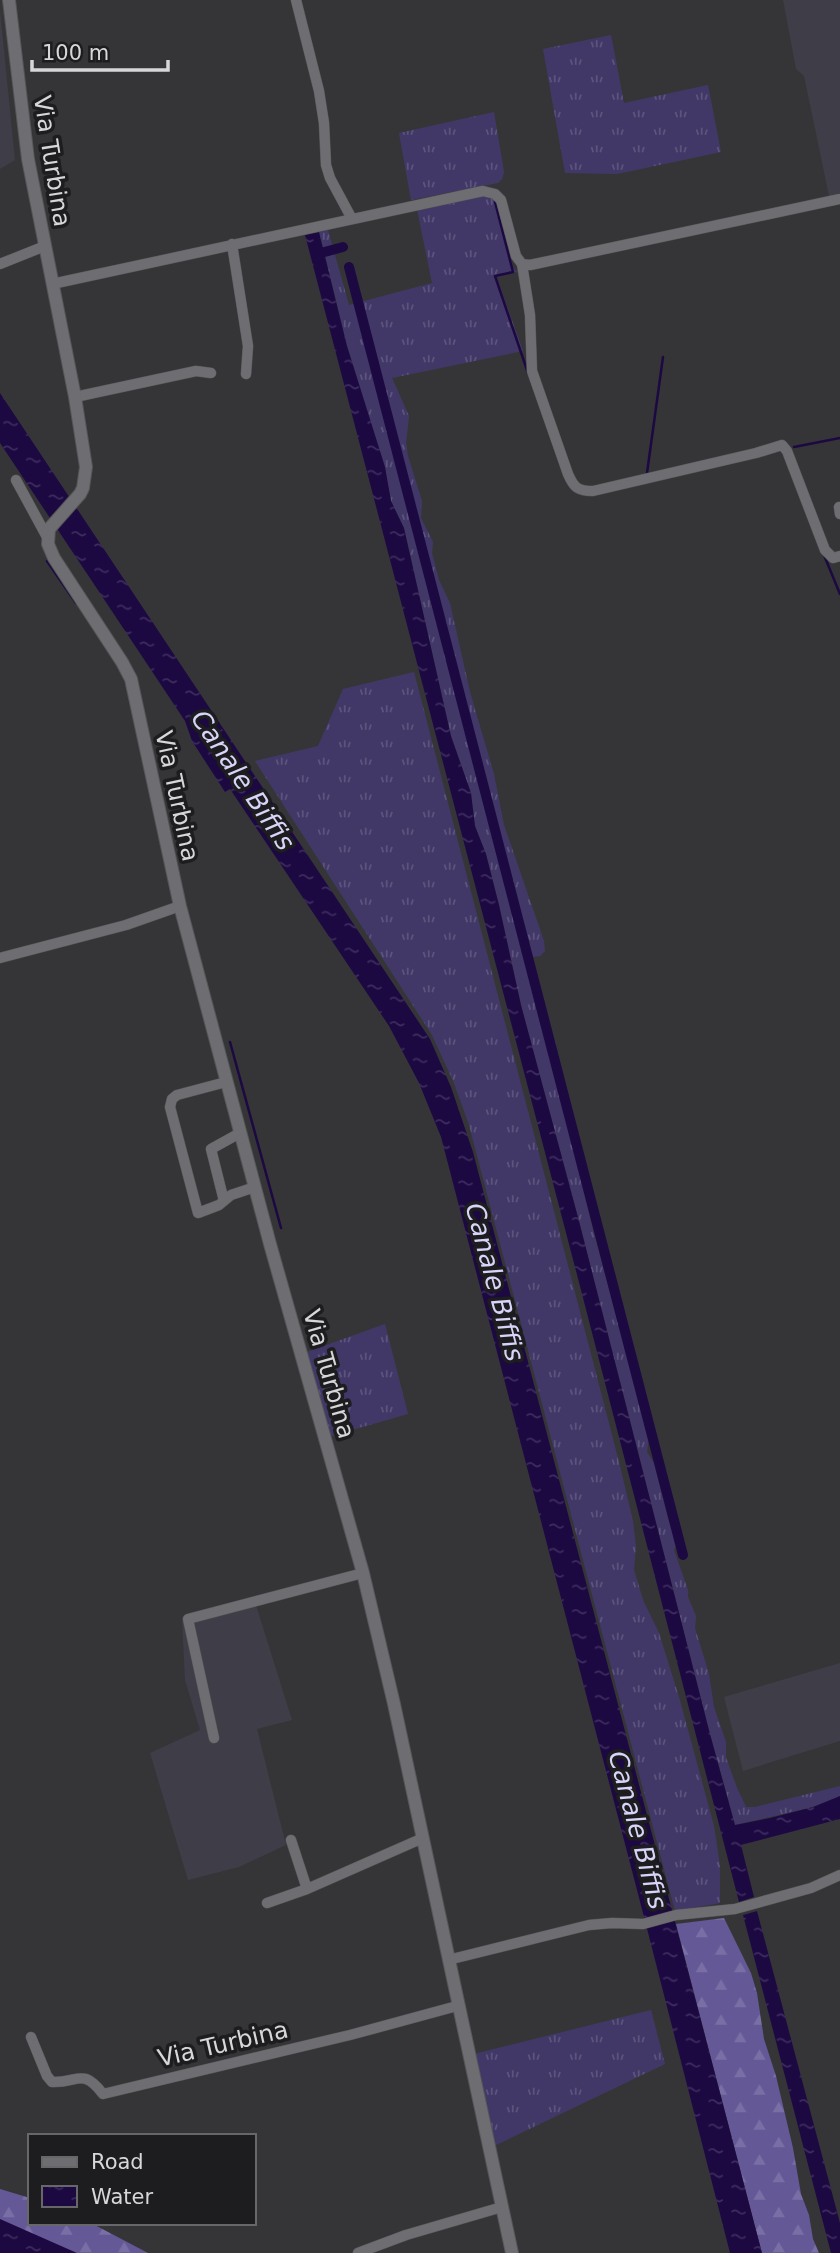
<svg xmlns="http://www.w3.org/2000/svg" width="840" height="2253" viewBox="0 0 840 2253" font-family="'DejaVu Sans',sans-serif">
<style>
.built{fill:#3f3d47}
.grass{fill:url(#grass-tufts)}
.forest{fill:url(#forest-firs)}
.water{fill:url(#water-ripples)}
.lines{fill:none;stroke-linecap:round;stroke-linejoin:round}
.stream{stroke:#1d0942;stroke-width:2.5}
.canal{stroke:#1d0942;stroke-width:10}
.minor-casing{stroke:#555457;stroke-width:11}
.tertiary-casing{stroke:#555457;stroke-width:14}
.minor{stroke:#6e6e72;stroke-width:10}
.tertiary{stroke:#6e6e72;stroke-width:12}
.labels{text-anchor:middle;stroke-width:7;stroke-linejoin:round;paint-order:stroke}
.street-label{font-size:24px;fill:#d7d7d9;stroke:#1d1c1e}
.water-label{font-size:26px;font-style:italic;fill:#d8d4f9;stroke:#1d1c1e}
</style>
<defs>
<pattern id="grass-tufts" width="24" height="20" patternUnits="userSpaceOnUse" patternTransform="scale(1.75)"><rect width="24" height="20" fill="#413868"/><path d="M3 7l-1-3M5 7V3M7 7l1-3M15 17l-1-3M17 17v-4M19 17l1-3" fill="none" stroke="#5c547d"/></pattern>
<pattern id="forest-firs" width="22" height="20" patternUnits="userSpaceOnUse" patternTransform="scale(1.75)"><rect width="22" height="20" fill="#645897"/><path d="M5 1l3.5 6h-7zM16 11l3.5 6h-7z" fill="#796fa5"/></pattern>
<pattern id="water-ripples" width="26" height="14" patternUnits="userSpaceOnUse" patternTransform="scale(1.75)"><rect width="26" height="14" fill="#1d0942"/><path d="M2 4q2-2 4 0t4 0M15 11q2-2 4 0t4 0" fill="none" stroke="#3d2c5d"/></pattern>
</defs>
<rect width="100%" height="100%" fill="#353538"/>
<!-- built -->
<path class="built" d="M783 0H840V193L829 196 804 76 796 69Z
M0 11 15 160 0 169Z
M256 1605 292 1720 257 1729 286 1845 239 1867 188 1880 150 1753 200 1730 185 1680 182 1621Z
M840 1663V1741L743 1771 724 1697Z"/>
<!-- grass -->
<path class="grass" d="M611 35 624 103 708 85 721 152 617 174 565 173 543 49Z
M494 112 504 172 502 179 498 183 411 200 399 133Z
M484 195 493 198 496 202 513 268 518 272 496 276 523 351 392 378 409 416 406 443 408 456 422 501 421 518 433 542 432 553 439 580 450 603 470 692 494 774 504 825 544 941 545 951 540 956 533 957 529 950C531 941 529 939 522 934L520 941 540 1023H543L551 1031 549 1037 556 1042C556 1056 552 1066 555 1081L577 1159 591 1222 649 1438 647 1452 654 1463 669 1522 677 1542 674 1550 688 1590V1597L696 1616 695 1628 709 1674 714 1707 726 1742V1757L737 1788 746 1807H755L840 1786V1796L813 1807 735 1825 710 1734 579 1221 521 1005 499 905 486 854 475 826 471 793 451 736 404 528 391 501 385 467 347 346 319 232 328 230 349 305 432 283 417 209Z
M414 672 619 1462 633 1521 636 1547 634 1570 643 1600 659 1633 679 1697 714 1826 720 1865V1903L675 1911 469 1125 454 1083 432 1035 255 761 318 746 343 689Z
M385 1324 408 1414 331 1436 307 1352Z
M651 2010 665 2064 494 2146 474 2054Z"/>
<!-- forest -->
<path class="forest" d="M724 1918 751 1973 757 1993 764 2039 776 2076 793 2148 801 2194 809 2215 813 2239 819 2253H762L676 1924Z
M0 2189 30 2198V2223H91L148 2253H28L0 2246Z"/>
<!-- water -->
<path class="water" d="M319 232 347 346 385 467 391 501 404 528 451 736 471 793 475 826 486 854 499 905 521 1005 579 1221 710 1734 735 1825 770 1818 813 1807 840 1796V1819L741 1845 754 1897 739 1902 582 1294 305 235Z
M0 393 430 1039 451 1087 473 1152 762 2253H730L644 1917 441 1137 419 1083 389 1026 230 789 225 792 192 741 185 721 0 443Z
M757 1911 840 2223V2253H831L743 1915Z
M0 2219 77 2253H0Z"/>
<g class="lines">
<!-- stream -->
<path class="stream" d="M495 202 513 272 495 276 528 373
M794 447 840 438
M647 473 663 357
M824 555 840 594
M47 561 76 603
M230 1042 281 1228"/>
<!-- canal -->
<path class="canal" d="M318 258 317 254 343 247
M349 267 683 1555"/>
<!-- minor casing -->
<g class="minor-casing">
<path id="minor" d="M296 0 319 91 324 123 326 165 330 178 352 219
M232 244 248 346 246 374
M0 264 45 246
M522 264 530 315 532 371 568 474C574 488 578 491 593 491L756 453 782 445 787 451 825 550 833 558 840 556
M52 284 483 191 495 194 501 200 516 256 522 264 530 265 840 199
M75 397 196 371 211 373
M16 480 47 537
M839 507 840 514
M0 958 126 925 180 906
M226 1082 177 1095 172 1099 170 1107 198 1213 219 1205 231 1195 255 1187
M224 1201 211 1149 240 1133
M214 1738 188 1619 363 1573
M291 1840 307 1889
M267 1903 307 1889 423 1838
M448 1960 589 1925 612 1923 643 1924 676 1915 735 1909 811 1888 840 1875
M31 2037 47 2076 52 2082C79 2083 82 2067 103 2094L350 2035 457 2006
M358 2253 406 2235 502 2207"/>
</g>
<!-- tertiary casing -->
<g class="tertiary-casing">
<path id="tertiary" d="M9 0 28 159 75 397 86 467 83 488 80 494 49 529 48 544 54 558 122 662 131 679 180 906 270 1244 363 1573 394 1704 512 2253"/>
</g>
<!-- minor -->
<use href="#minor" class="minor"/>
<!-- tertiary -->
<use href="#tertiary" class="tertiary"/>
</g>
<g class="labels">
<!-- street labels -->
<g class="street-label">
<text transform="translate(52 161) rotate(81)" y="8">Via Turbina</text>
<text transform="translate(177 796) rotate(78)" y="8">Via Turbina</text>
<text transform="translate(329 1374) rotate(74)" y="8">Via Turbina</text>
<text transform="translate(223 2044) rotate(-13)" y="8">Via Turbina</text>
</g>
<!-- water labels -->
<g class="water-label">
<text transform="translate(243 780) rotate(56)" y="9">Canale Biffis</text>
<text transform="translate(495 1282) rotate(75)" y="9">Canale Biffis</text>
<text transform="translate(638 1830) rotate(75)" y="9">Canale Biffis</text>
</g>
</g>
<!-- legend -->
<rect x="28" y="2134" width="228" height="91" fill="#1d1c1e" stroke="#676769" stroke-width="2"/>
<rect x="42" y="2157" width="35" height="10" fill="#6e6e72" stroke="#676769" stroke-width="2"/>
<text x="91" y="2169" font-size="21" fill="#d7d7d9">Road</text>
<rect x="42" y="2186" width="35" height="21" fill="url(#water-ripples)" stroke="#676769" stroke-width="2"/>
<text x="91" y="2204" font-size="21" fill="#d7d7d9">Water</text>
<!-- scale -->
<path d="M32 60v10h136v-10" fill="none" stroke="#d7d7d9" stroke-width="3.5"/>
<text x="42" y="60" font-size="21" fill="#d7d7d9" stroke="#1d1c1e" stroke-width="5" paint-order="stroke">100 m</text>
</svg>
